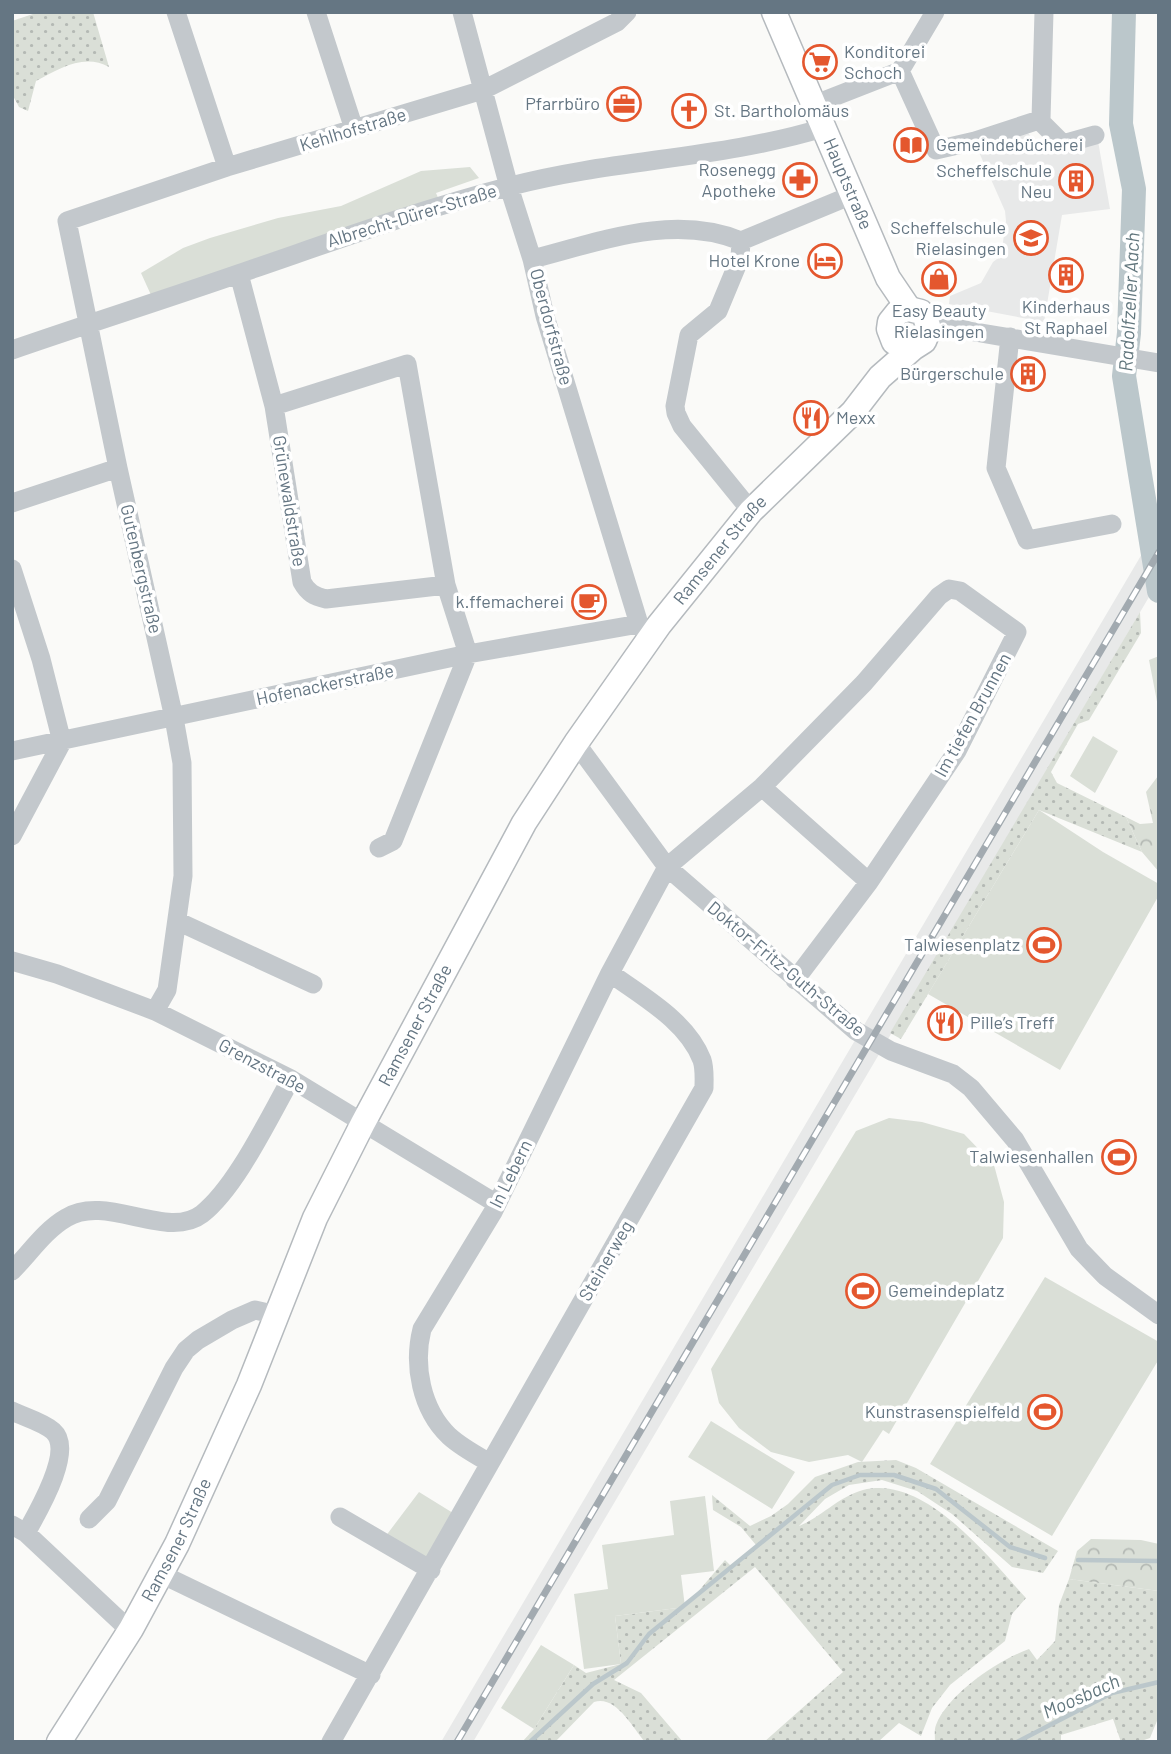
<svg xmlns="http://www.w3.org/2000/svg" width="1171" height="1754" viewBox="0 0 1171 1754" font-family="Barlow,sans-serif">
<style>
.built{fill:#e8e9e9}
.grass{fill:url(#grass-dots)}
.forest{fill:url(#forest-crowns)}
.park{fill:#dadfd7}
.lines{fill:none;stroke-linecap:round;stroke-linejoin:round}
.stream{stroke:#bbc7cb;stroke-width:4.5}
.river{stroke:#bbc7cb;stroke-width:24}
.major-casing{stroke:#b5babe;stroke-width:27}
.minor{stroke:#c3c8cc;stroke-width:19}
.major{stroke:#fff;stroke-width:24}
.rail-casing{stroke:#a2aab0;stroke-width:7}
.rail{stroke:#fff;stroke-width:4.5;stroke-dasharray:13;stroke-linecap:butt}
.labels{text-anchor:middle;stroke-width:7;stroke-linejoin:round;paint-order:stroke}
.poi-label{font-size:18px;fill:#657683;stroke:#fff;text-anchor:end}
.street-label{font-size:18px;fill:#657683;stroke:#fff}
.water-label{font-size:19px;font-style:italic;fill:#60757c;stroke:#fff}
</style>
<defs>
<pattern id="grass-dots" width="8" height="8" patternUnits="userSpaceOnUse" patternTransform="scale(1.75)"><rect width="8" height="8" fill="#dadfd7"/><path d="M2 2h.1M6 6h.1" fill="none" stroke="#b4b9b4" stroke-width="1.8" stroke-linecap="round"/></pattern>
<pattern id="forest-crowns" width="20" height="18" patternUnits="userSpaceOnUse" patternTransform="scale(1.75)"><rect width="20" height="18" fill="#dadfd7"/><path d="M2 6a3 3 0 1 1 6 0M12 15a3 3 0 1 1 6 0" fill="none" stroke="#b4b9b4"/></pattern>
</defs>
<rect width="100%" height="100%" fill="#fafaf8"/>
<!-- built -->
<path class="built" d="M1028 133 1044 152 1098 141 1110 209 1062 215 1044 322 949 304 950 296 981 283 993 262 1001 256 1006 221 1005 211 978 150Z
M1159 525V579L1149 597 473 1742H441Z"/>
<!-- grass -->
<path class="grass" d="M39 12H93L109 67C84 53 59 69 36 81L28 111 19 107 12 94V21Z
M1140 612 1141 633 1089 720 1078 724 1051 772 1057 783 1126 817 1142 852 1039 810 901 1039 890 1033Z
M896 1460 916 1468 1058 1551 1043 1573 1012 1567 952 1514 917 1491 882 1480 849 1485 825 1499 799 1526C820 1518 838 1497 863 1490 925 1474 989 1558 1026 1598L1012 1614 1005 1641 950 1685 932 1708 921 1736 899 1723 878 1742H764L843 1672 755 1567 614 1680 641 1693 683 1742H645C632 1727 616 1695 594 1702L555 1742H522L534 1729 574 1665 586 1673 621 1664 615 1616 685 1607 725 1560 731 1566 756 1545 741 1527 713 1510 712 1495 750 1526 771 1516 788 1504 815 1477 858 1462Z
M1069 1579 1159 1591V1716L1150 1738 1138 1742H1121L1113 1719 1061 1735V1742H935C935 1737 934 1730 936 1725 948 1694 998 1660 1029 1649L1037 1660 1055 1641 1059 1605Z"/>
<!-- forest -->
<path class="forest" d="M1159 656V712L1149 660Z
M1159 740V872L1142 852 1126 817 1140 824 1153 823 1146 792 1158 776Z
M1091 1539 1141 1540 1159 1544V1591L1069 1579 1077 1551Z"/>
<!-- park -->
<path class="park" d="M470 167 479 178 436 193 439 200 151 295 141 273 183 248 210 238 278 218 341 206 421 171Z
M1093 736 1118 751 1095 793 1070 776Z
M1039 810 1103 852 1159 884V895L1060 1070 928 994Z
M889 1118 922 1122 964 1134 994 1165 1004 1202 1003 1238 889 1434 883 1430 862 1462 848 1455 809 1462 771 1452 739 1428 719 1403 711 1369 856 1131Z
M1045 1277 1159 1342V1359L1052 1536 930 1464Z
M711 1421 795 1472 772 1509 688 1457Z
M419 1492 453 1513 428 1558 382 1541Z
M705 1496 714 1571 681 1575 685 1607 615 1616 621 1664 584 1669 574 1594 608 1589 602 1545 674 1535 670 1501Z
M541 1645 574 1665 534 1729 501 1708Z"/>
<g class="lines">
<!-- stream -->
<path class="stream" d="M1078 1560 1159 1561
M530 1742 593 1684 627 1663 649 1634 832 1485 860 1475H894L936 1489 1010 1547 1045 1558
M1017 1742 1112 1693 1159 1682"/>
<!-- river -->
<path class="river" d="M1124 12 1121 124 1134 189 1129 333 1124 376 1159 591"/>
<!-- major casing -->
<g class="major-casing">
<g id="major">
<path id="s1" d="M774 12 888 278 909 309"/>
<path id="s2" d="M59 1742 131 1629 177 1544 249 1385 315 1218 363 1123 524 823 576 743 659 625 751 511 853 412 880 377 913 348 924 341 929 329 925 317 921 312 909 309 898 312 890 322 889 329 894 342 906 348H913"/>
</g>
</g>
<!-- minor -->
<path class="minor" d="M176 12 227 167
M316 12 354 129
M462 12 509 187 532 259 545 316 639 624 650 636
M900 71 936 150 975 141 1039 120 1041 119 1044 12
M813 105 900 71 935 12
M1039 120 1063 144 1095 135
M741 241 740 258 718 311 689 335 675 406 676 413 682 426 751 511
M532 259C599 242 673 213 741 241L852 195
M239 274 274 406 302 582C308 593 314 596 326 599L446 585
M925 317 969 331 1159 363
M1010 337 996 468 1027 540 1112 524
M12 350C87 324 163 300 238 274 329 243 418 210 511 186 614 159 721 159 823 128
M274 406 407 364 446 585 468 654 393 841 379 848
M12 503 118 468
M12 569 41 659 62 742 12 836
M576 743 667 867 856 1031 891 1051 953 1074 971 1088 1015 1140 1079 1249 1105 1276 1159 1315
M12 751 468 654 639 624
M762 787 869 882
M177 921 313 984
M12 961 57 974 155 1011 291 1079 497 1204
M155 1011 167 990 183 876 182 763 174 718 118 468 67 221 227 167 483 90 617 22 627 12
M12 1271C29 1254 45 1230 66 1218 106 1193 167 1241 202 1214 237 1186 268 1119 291 1079
M12 1411C24 1417 43 1422 53 1431 75 1450 37 1513 26 1533
M490 1463C476 1455 461 1447 449 1436 421 1409 413 1365 422 1329L493 1212 610 973 667 867 762 787 864 683 939 596 949 589 960 591 1017 632 957 751 869 882 795 980
M340 1517 431 1570
M89 1519 107 1501 174 1368 186 1350 198 1340 232 1320 255 1310 277 1315
M12 1525 26 1533 122 1623 131 1629
M161 1574 371 1675
M331 1742 704 1088C704 1079 705 1069 702 1060 687 1021 643 997 610 973"/>
<!-- major -->
<use href="#major" class="major"/>
<!-- rail casing -->
<g class="rail-casing">
<path id="rail" d="M457 1742 1159 552"/>
</g>
<!-- rail -->
<use href="#rail" class="rail"/>
</g>
<!-- icons -->
<defs>
<g id="supermarket-ring" transform="scale(1.75)"><circle r="9.5" fill="#fff" stroke="#e4572e" stroke-width="1.5"/><path d="M-6-5.5h2.5l.6 2H6L4.5 2H-2.5L-4.4-4H-6ZM-1.5 3.2a1.3 1.3 0 1 0 .1 0ZM3 3.2a1.3 1.3 0 1 0 .1 0Z" fill="#e4572e"/></g>
<g id="office-ring" transform="scale(1.75)"><circle r="9.5" fill="#fff" stroke="#e4572e" stroke-width="1.5"/><path d="M-6-3h4V-5.5h4V-3h4V5H-6ZM-1-4.5V-3h2v-1.5ZM-6 0V1H6V0Z" fill="#e4572e"/></g>
<g id="church-ring" transform="scale(1.75)"><circle r="9.5" fill="#fff" stroke="#e4572e" stroke-width="1.5"/><path d="M-1.2-6h2.4v3.5h3.3v2.4h-3.3V6h-2.4V-.1h-3.3v-2.4h3.3Z" fill="#e4572e"/></g>
<g id="library-ring" transform="scale(1.75)"><circle r="9.5" fill="#fff" stroke="#e4572e" stroke-width="1.5"/><path d="M-6-4Q-3-5.5-.7-3.5V5Q-3 3-6 4ZM6-4Q3-5.5 .7-3.5V5Q3 3 6 4Z" fill="#e4572e"/></g>
<g id="pharmacy-ring" transform="scale(1.75)"><circle r="9.5" fill="#fff" stroke="#e4572e" stroke-width="1.5"/><path d="M-2-6h4v4h4v4h-4v4h-4v-4h-4v-4h4Z" fill="#e4572e"/></g>
<g id="building-ring" transform="scale(1.75)"><circle r="9.5" fill="#fff" stroke="#e4572e" stroke-width="1.5"/><path d="M-4-6H4V6H1V3H-1V6H-4ZM-2.5-4.3h1.7v1.8h-1.7ZM.8-4.3h1.7v1.8H.8ZM-2.5-1h1.7V.8h-1.7ZM.8-1h1.7V.8H.8Z" fill="#e4572e"/></g>
<g id="school-ring" transform="scale(1.75)"><circle r="9.5" fill="#fff" stroke="#e4572e" stroke-width="1.5"/><path d="M0-5L7-2L0 1L-7-2ZM-4 1L0 2.5L4 1V4Q0 6-4 4Z" fill="#e4572e"/></g>
<g id="hotel-ring" transform="scale(1.75)"><circle r="9.5" fill="#fff" stroke="#e4572e" stroke-width="1.5"/><path d="M-6-4.5h1.5V1H6V5H4.5V3h-9V5H-6ZM-4 0a1.8 1.8 0 1 1 3.6 0ZM.5 0V-2.5h3Q6-2.5 6 0Z" fill="#e4572e"/></g>
<g id="shop-ring" transform="scale(1.75)"><circle r="9.5" fill="#fff" stroke="#e4572e" stroke-width="1.5"/><path d="M-5-2.5h2.3a2.7 3.5 0 0 1 5.4 0H5L5.5 6h-11ZM-1.5-2.5h3a1.5 2.3 0 0 0-3 0Z" fill="#e4572e"/></g>
<g id="restaurant-ring" transform="scale(1.75)"><circle r="9.5" fill="#fff" stroke="#e4572e" stroke-width="1.5"/><path d="M-5-6h1v4h1v-4h1v4h1v-4h1v5L-1.5 .5V6h-2V.5L-5-1ZM5-6V6H3V1.5H1.5Q1.5-4 5-6Z" fill="#e4572e"/></g>
<g id="cafe-ring" transform="scale(1.75)"><circle r="9.5" fill="#fff" stroke="#e4572e" stroke-width="1.5"/><path d="M-5.5-4.5H6V0H3Q3 3.5 0 3.5H-2.5Q-5.5 3.5-5.5 0ZM3-3.2v2h1.7v-2ZM-6 4.5H4V6H-6Z" fill="#e4572e"/></g>
<g id="stadium-ring" transform="scale(1.75)"><circle r="9.5" fill="#fff" stroke="#e4572e" stroke-width="1.5"/><path d="M0-5a6.5 5 0 1 0 0 10a6.5 5 0 1 0 0-10ZM-3.5-1.8h7v3.6h-7Z" fill="#e4572e"/></g>
</defs>
<g fill-rule="evenodd">
<use href="#supermarket-ring" x="820" y="62"/>
<use href="#office-ring" x="624" y="104"/>
<use href="#church-ring" x="689" y="111"/>
<use href="#library-ring" x="911" y="145"/>
<use href="#pharmacy-ring" x="800" y="180"/>
<use href="#building-ring" x="1076" y="181"/>
<use href="#school-ring" x="1031" y="238"/>
<use href="#hotel-ring" x="825" y="261"/>
<use href="#building-ring" x="1066" y="275"/>
<use href="#shop-ring" x="939" y="279"/>
<use href="#building-ring" x="1028" y="374"/>
<use href="#restaurant-ring" x="811" y="418"/>
<use href="#cafe-ring" x="589" y="602"/>
<use href="#stadium-ring" x="1044" y="945"/>
<use href="#restaurant-ring" x="945" y="1023"/>
<use href="#stadium-ring" x="1119" y="1157"/>
<use href="#stadium-ring" x="863" y="1291"/>
<use href="#stadium-ring" x="1045" y="1412"/>
</g>
<g class="labels">
<!-- poi labels -->
<g class="poi-label">
<text x="844" y="58" text-anchor="start">Konditorei<tspan x="844" dy="21">Schoch</tspan></text>
<text x="600" y="110">Pfarrbüro</text>
<text x="714" y="117" text-anchor="start">St. Bartholomäus</text>
<text x="936" y="151" text-anchor="start">Gemeindebücherei</text>
<text x="776" y="176">Rosenegg<tspan x="776" dy="21">Apotheke</tspan></text>
<text x="1052" y="177">Scheffelschule<tspan x="1052" dy="21">Neu</tspan></text>
<text x="1006" y="234">Scheffelschule<tspan x="1006" dy="21">Rielasingen</tspan></text>
<text x="800" y="267">Hotel Krone</text>
<text x="1066" y="313" text-anchor="middle">Kinderhaus<tspan x="1066" dy="21">St Raphael</tspan></text>
<text x="939" y="317" text-anchor="middle">Easy Beauty<tspan x="939" dy="21">Rielasingen</tspan></text>
<text x="1004" y="380">Bürgerschule</text>
<text x="836" y="424" text-anchor="start">Mexx</text>
<text x="564" y="608">k.ffemacherei</text>
<text x="1020" y="951">Talwiesenplatz</text>
<text x="970" y="1029" text-anchor="start">Pille’s Treff</text>
<text x="1094" y="1163">Talwiesenhallen</text>
<text x="888" y="1297" text-anchor="start">Gemeindeplatz</text>
<text x="1020" y="1418">Kunstrasenspielfeld</text>
</g>
<!-- street labels -->
<g class="street-label">
<text transform="translate(353 130) rotate(-17)" y="6">Kehlhofstraße</text>
<text dy="6" stroke="none"><textPath href="#s1" startOffset="187">Hauptstraße</textPath></text>
<text transform="translate(412 216) rotate(-17)" y="6">Albrecht-Dürer-Straße</text>
<text transform="translate(551 327) rotate(75)" y="6">Oberdorfstraße</text>
<text transform="translate(289 501) rotate(81)" y="6">Grünewaldstraße</text>
<text dy="6" stroke="none"><textPath href="#s2" startOffset="1368">Ramsener Straße</textPath></text>
<text transform="translate(141 569) rotate(77)" y="6">Gutenbergstraße</text>
<text transform="translate(325 685) rotate(-12)" y="6">Hofenackerstraße</text>
<text transform="translate(973 715) rotate(-61)" y="6">Im tiefen Brunnen</text>
<text transform="translate(786 969) rotate(40)" y="6">Doktor-Fritz-Guth-Straße</text>
<text dy="6" stroke="none"><textPath href="#s2" startOffset="802">Ramsener Straße</textPath></text>
<text transform="translate(262 1066) rotate(28)" y="6">Grenzstraße</text>
<text transform="translate(511 1174) rotate(-64)" y="6">In Lebern</text>
<text transform="translate(606 1261) rotate(-60)" y="6">Steinerweg</text>
<text dy="6" stroke="none"><textPath href="#s2" startOffset="234">Ramsener Straße</textPath></text>
</g>
<!-- water labels -->
<g class="water-label">
<text transform="translate(1129 302) rotate(-87)" y="7">Radolfzeller Aach</text>
<text transform="translate(1081 1696) rotate(-24)" y="7">Moosbach</text>
</g>
</g>
<!-- border -->
<rect width="1171" height="1754" fill="none" stroke="#657683" stroke-width="28"/>
</svg>
